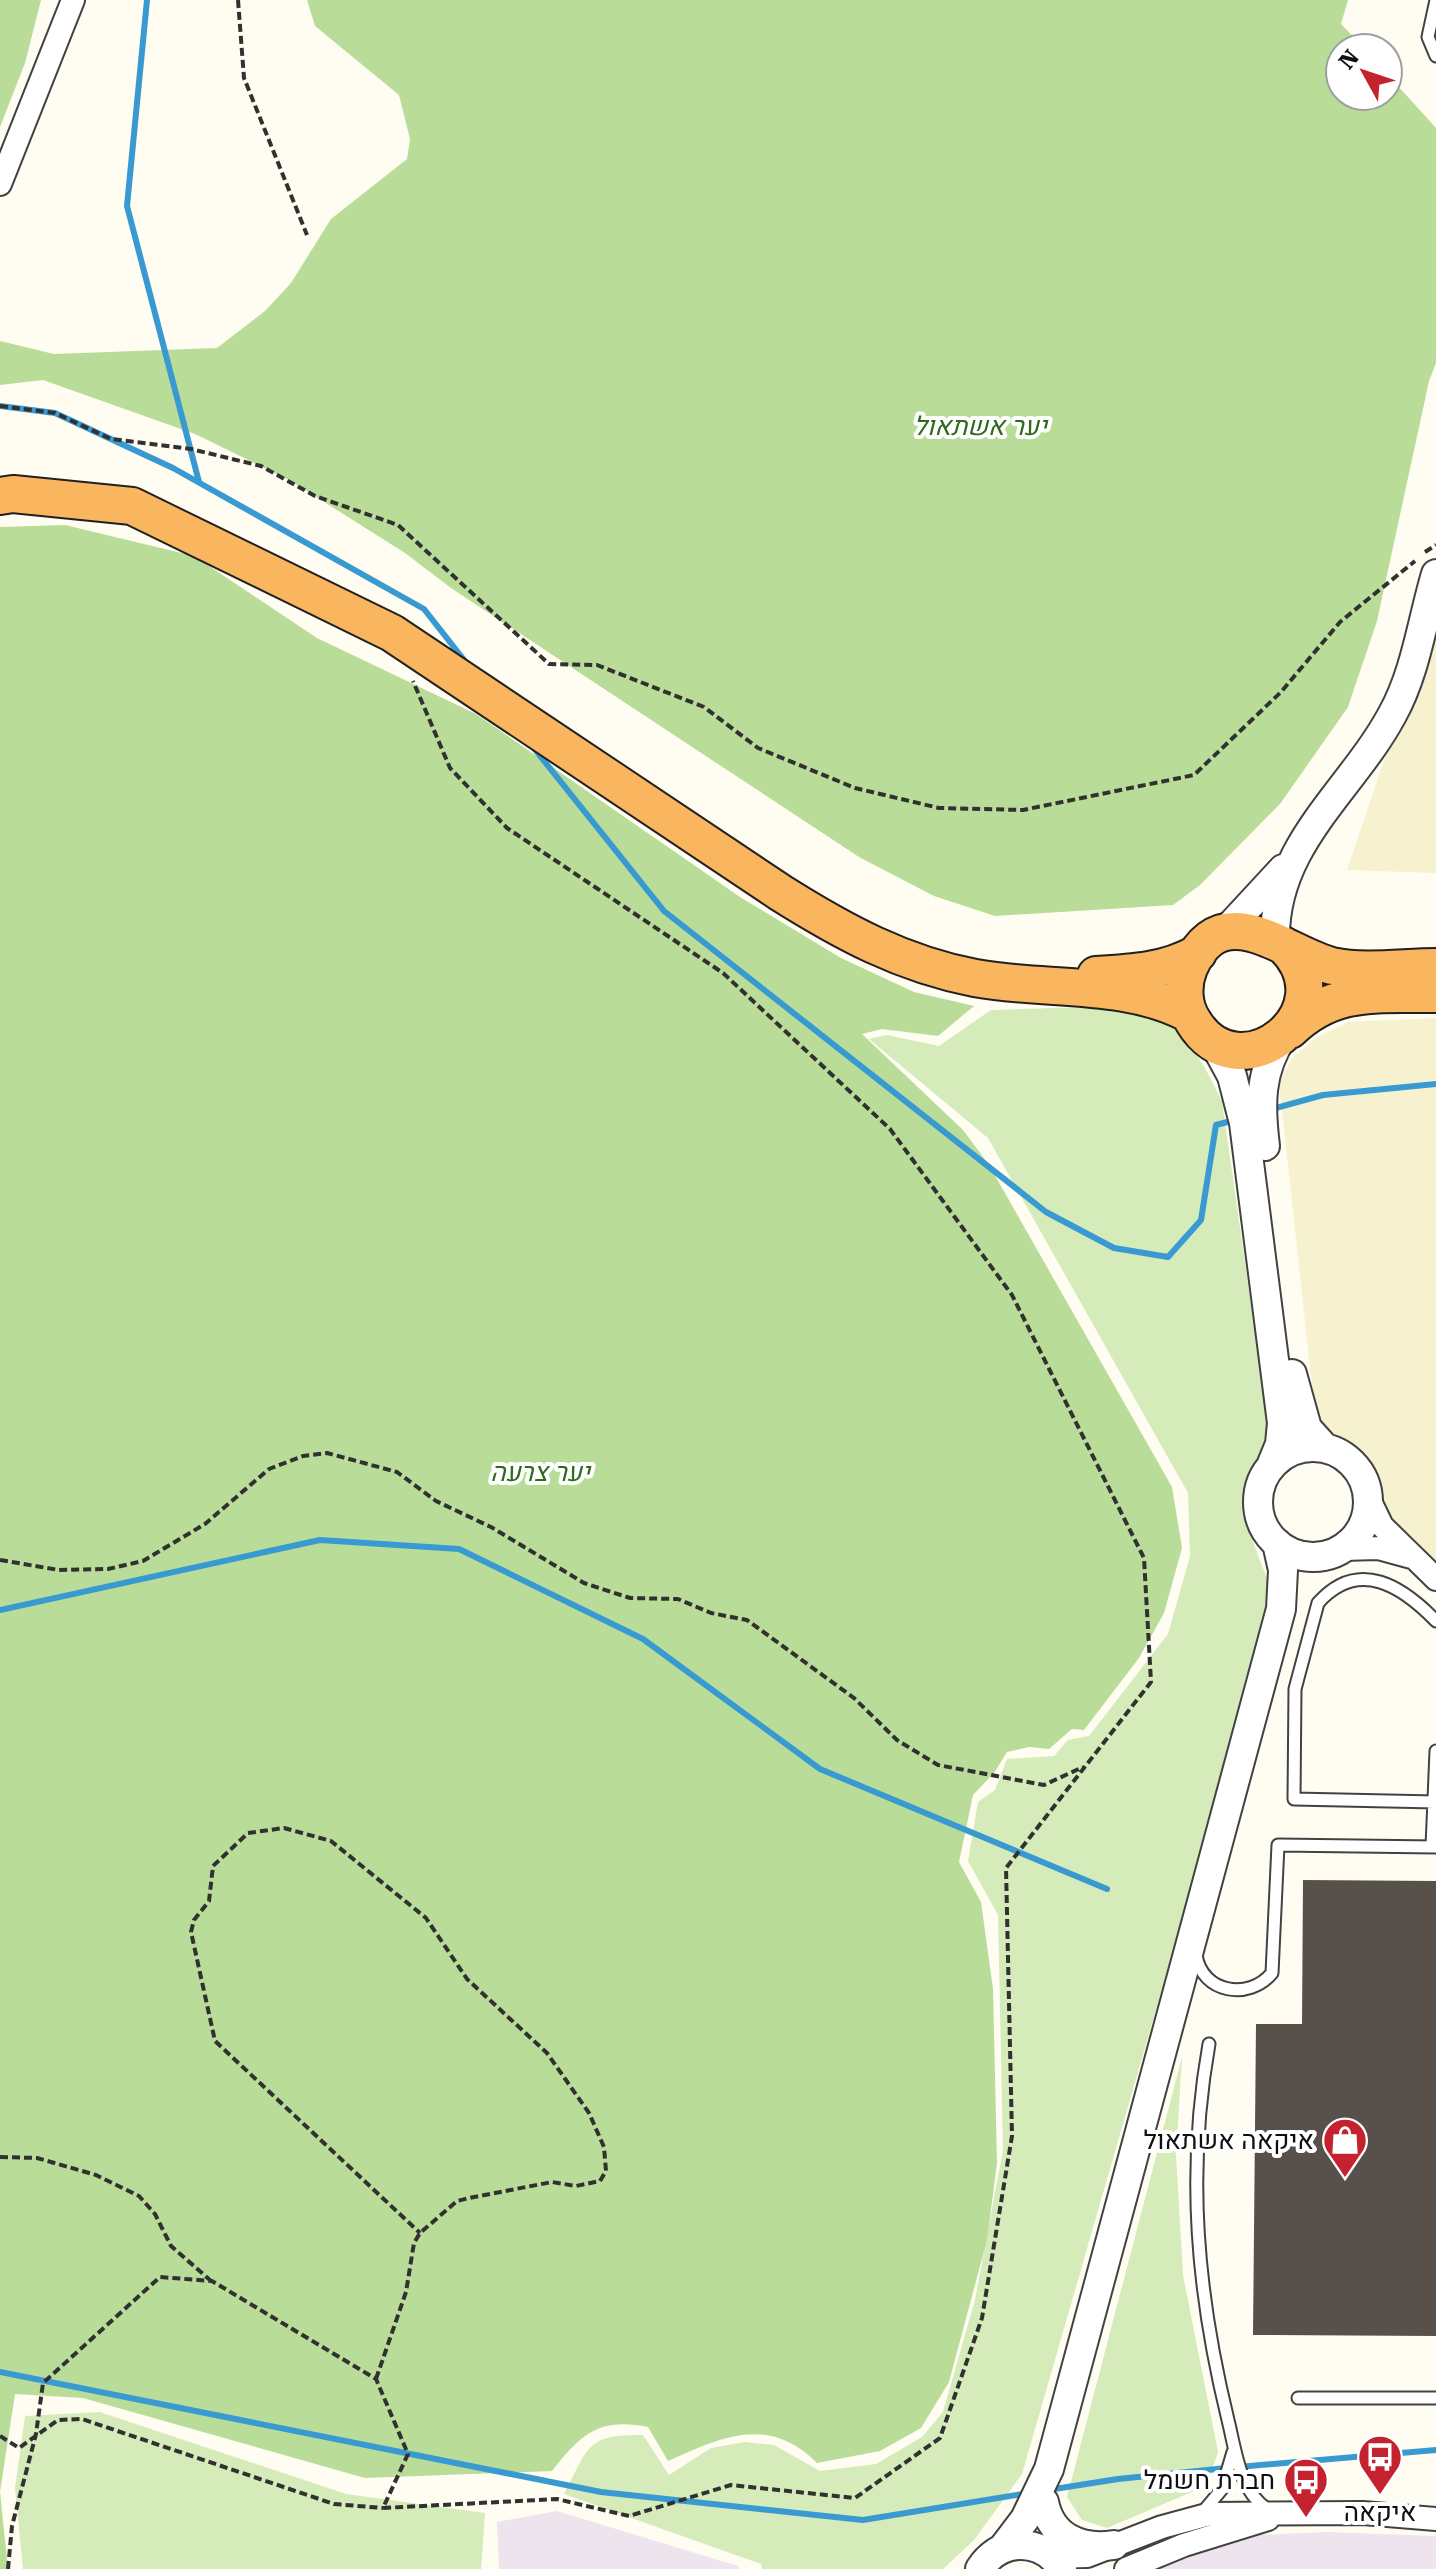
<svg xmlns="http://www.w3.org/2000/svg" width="1436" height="2569" viewBox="0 0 1436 2569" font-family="'Roboto Serif',Heebo,serif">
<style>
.industrial{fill:#ede4ee}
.farmland{fill:#f6f2d0}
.green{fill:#d5ebb9}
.forest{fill:#b9dd98}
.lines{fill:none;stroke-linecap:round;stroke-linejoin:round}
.stream{stroke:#399ad2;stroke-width:6}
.building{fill:#58504b}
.service-casing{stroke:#424242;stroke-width:15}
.minor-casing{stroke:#424242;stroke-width:26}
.tertiary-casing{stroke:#424242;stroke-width:32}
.trunk-casing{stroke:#202020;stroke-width:40}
.path{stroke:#313131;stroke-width:4;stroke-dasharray:8 4;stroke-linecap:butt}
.service{stroke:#fff;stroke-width:11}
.minor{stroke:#fff;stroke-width:22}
.tertiary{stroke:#fff;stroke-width:28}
.trunk{stroke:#fab65e;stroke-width:36}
.labels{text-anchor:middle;stroke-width:8;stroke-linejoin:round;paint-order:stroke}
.park-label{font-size:26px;font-style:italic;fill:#2f6a1d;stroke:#fff}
.poi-label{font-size:26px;fill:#0f0f0f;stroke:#fff;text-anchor:end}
</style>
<rect width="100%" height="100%" fill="#fffcf2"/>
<!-- industrial -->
<path class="industrial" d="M557 2511 738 2566 739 2569H499L497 2522Z
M1326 2532 1436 2536V2569H1145L1234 2536Z"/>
<!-- farmland -->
<path class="farmland" d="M1436 606V873L1347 870Z
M1436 1018V1565L1408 1542 1385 1505 1379 1482 1361 1458 1321 1427 1313 1395 1279 1083 1293 1057 1319 1036 1348 1022Z"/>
<!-- green -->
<path class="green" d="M991 1010C1028 1010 1132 1001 1159 1018 1190 1036 1208 1071 1222 1102L1270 1437C1232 1504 1247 1530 1275 1597L1022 2474 974 2540 943 2569H762L761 2564 564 2494C589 2447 586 2434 643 2435L669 2475 711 2448 745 2442 774 2445 820 2471 876 2464 922 2437 943 2412 975 2300 1003 2150 998 1915 968 1861 978 1802 995 1790 1007 1759 1054 1756 1068 1740 1089 1736 1168 1634 1190 1556 1188 1493 988 1138 869 1039 887 1035 939 1046Z
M1182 2057 1176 2155 1183 2275 1218 2452 1206 2486 1107 2528 1082 2520 1067 2497Z
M100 2412 346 2494 485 2513 481 2569H23L15 2488 25 2416Z"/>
<!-- forest -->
<path class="forest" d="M0 0H41L25 63 0 127Z
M307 0H1348L1341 24 1364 48H1340V96H1388V75L1436 128V363L1429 381 1377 621 1348 707 1280 804 1200 885 1173 905 995 916 934 896 859 857 451 588 405 553 291 481 195 434 43 380 0 385V341L54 354 217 348 265 311 291 283 331 219 407 159 410 139 399 95 315 26Z
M65 525 194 556 317 638 476 714 740 897 841 958 914 992 974 1006 938 1036 882 1029 862 1034 963 1130 989 1165 1172 1487 1182 1548 1164 1613 1139 1658 1084 1730 1072 1729 1049 1749 1029 1747 1007 1752 994 1773 973 1795 959 1862 981 1902 993 1989 997 2163 987 2240 949 2382 921 2428 880 2451 817 2463C769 2415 723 2436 668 2461L648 2427C599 2417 581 2434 552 2471L365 2478 83 2398 15 2394 0 2492 8 2569H0V527Z"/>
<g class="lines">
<!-- stream -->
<path class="stream" d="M147 0 127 206 199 482
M0 406 55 413 173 468 424 609 468 665
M533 747 664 911 1046 1212 1114 1248 1168 1257 1201 1220 1216 1125 1235 1120
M1269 1110 1323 1095 1436 1084
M0 1610 320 1540 459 1549 643 1639 820 1769 1107 1889
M0 2372 601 2492 863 2520 1029 2493
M1238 2467 1436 2450
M1048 2490 1118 2479 1227 2468"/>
</g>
<!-- building -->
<path class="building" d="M1303 1880 1436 1881V2336L1253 2335 1256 2024H1302Z"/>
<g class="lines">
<!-- service casing -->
<g class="service-casing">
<path id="service" d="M1436 0 1428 37 1436 56
M1436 1621C1403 1587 1359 1557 1318 1603L1295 1689 1294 1799 1436 1802
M1432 1847 1436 1751
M1196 1955C1202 1993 1249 2001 1272 1973L1278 1845 1436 1847
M1209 2044C1186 2173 1197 2293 1228 2420 1236 2452 1239 2492 1270 2511
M1298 2398H1436
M1202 2513 1222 2489 1233 2452"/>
</g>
<!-- minor casing -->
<g class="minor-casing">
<path id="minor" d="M0 184 73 0
M1368 1497 1382 1526 1436 1579
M1342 1549 1378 1548 1411 1557
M1053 2557 1087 2556 1162 2527 1210 2514 1363 2513 1436 2519
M1126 2569 1184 2545 1268 2519"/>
</g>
<!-- tertiary casing -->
<g class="tertiary-casing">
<path id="tertiary" d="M1221 936 1283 869
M1275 940C1273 845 1351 791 1392 715 1416 672 1422 621 1436 574
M1214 1043 1232 1076 1244 1123 1282 1423 1280 1444 1271 1466
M1265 1146C1260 1106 1259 1071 1283 1036
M1292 1374 1307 1428 1325 1448
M1258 1502a55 55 0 1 1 110 0a55 55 0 1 1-110 0Z
M1044 2502C1051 2538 1081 2550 1114 2545
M1003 2548 1025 2519 1049 2469 1281 1609 1283 1570 1277 1543
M980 2569C1000 2537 1042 2537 1062 2569"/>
</g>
<!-- trunk casing -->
<g class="trunk-casing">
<path id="trunk" d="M0 496 13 494 132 506 392 633 781 893C843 932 902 964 975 978 1044 991 1126 980 1189 1014
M1283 945C1351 1010 1239 1098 1193 1021 1183 1006 1182 985 1189 968 1222 892 1286 955 1332 966 1365 973 1403 967 1436 967
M1096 975C1132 973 1167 971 1198 953
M1290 1030C1334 987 1379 995 1436 994"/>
</g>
<!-- path -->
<path class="path" d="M238 0 244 78 307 235
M0 406 55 413 111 439 191 449 261 466 315 496 398 525 549 664 597 665 704 707 758 748 855 788 939 808 1023 810 1194 775 1281 692 1340 622 1415 561
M1425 552 1436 545
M0 1560 59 1570 108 1569 143 1561 205 1524 269 1469 303 1456 327 1453 397 1472 436 1501 491 1527 584 1583 630 1598 678 1599 711 1613 747 1620 854 1698 897 1740 938 1765 1044 1785 1083 1767
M0 2157 37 2158 96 2175 139 2196 155 2214 171 2246 210 2280
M376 2379 406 2292 414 2243 420 2233 457 2201 469 2198 552 2182 576 2186 600 2181 606 2171 604 2147 589 2113 547 2053 467 1979 426 1918 331 1841 284 1828 248 1833 213 1866 209 1901 194 1920 191 1932 215 2041 420 2233
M0 2436 19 2448 58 2420 82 2419 334 2504 383 2508
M8 2569 12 2526 36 2434 43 2383 160 2277 212 2281 376 2379 408 2454 383 2508 557 2499 629 2516 731 2485 855 2498 940 2438 982 2318 1012 2136 1006 1868 1151 1682 1144 1558 1012 1295 890 1129 723 973 507 828 450 768 413 681"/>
<!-- service -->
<use href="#service" class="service"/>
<!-- minor -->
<use href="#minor" class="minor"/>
<!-- tertiary -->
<use href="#tertiary" class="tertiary"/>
<!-- trunk -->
<use href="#trunk" class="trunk"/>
</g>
<!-- icons -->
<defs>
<g id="shop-pin" transform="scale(2.3)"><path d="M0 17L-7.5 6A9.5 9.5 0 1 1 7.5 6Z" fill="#c5222f" stroke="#fff"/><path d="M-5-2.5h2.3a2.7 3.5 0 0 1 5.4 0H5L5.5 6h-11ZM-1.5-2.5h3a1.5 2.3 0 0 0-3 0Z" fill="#fff"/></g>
<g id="bus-pin" transform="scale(2.3)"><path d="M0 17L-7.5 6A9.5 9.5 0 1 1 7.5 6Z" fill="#c5222f" stroke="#fff"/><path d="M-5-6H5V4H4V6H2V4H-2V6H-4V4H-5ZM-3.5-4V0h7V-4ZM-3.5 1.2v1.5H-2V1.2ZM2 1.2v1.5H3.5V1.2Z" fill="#fff"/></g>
</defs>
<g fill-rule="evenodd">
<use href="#shop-pin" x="1345" y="2140"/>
<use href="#bus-pin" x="1380" y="2457"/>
<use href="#bus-pin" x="1306" y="2480"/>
</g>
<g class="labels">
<!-- park labels -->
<g class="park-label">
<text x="980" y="435">יער אשתאול</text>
<text x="540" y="1481">יער צרעה</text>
</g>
<!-- poi labels -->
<g class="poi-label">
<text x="1314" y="2149">איקאה אשתאול</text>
<text x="1275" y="2489">חברת חשמל</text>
<text x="1380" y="2521" text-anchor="middle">איקאה</text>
</g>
</g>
<!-- north arrow -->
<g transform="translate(1364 72) rotate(310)"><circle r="38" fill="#ffffff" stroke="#9f9f9f" stroke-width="2"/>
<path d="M0-6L14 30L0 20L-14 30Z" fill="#c5222f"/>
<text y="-12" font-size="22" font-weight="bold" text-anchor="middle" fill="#0f0f0f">N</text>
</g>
</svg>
